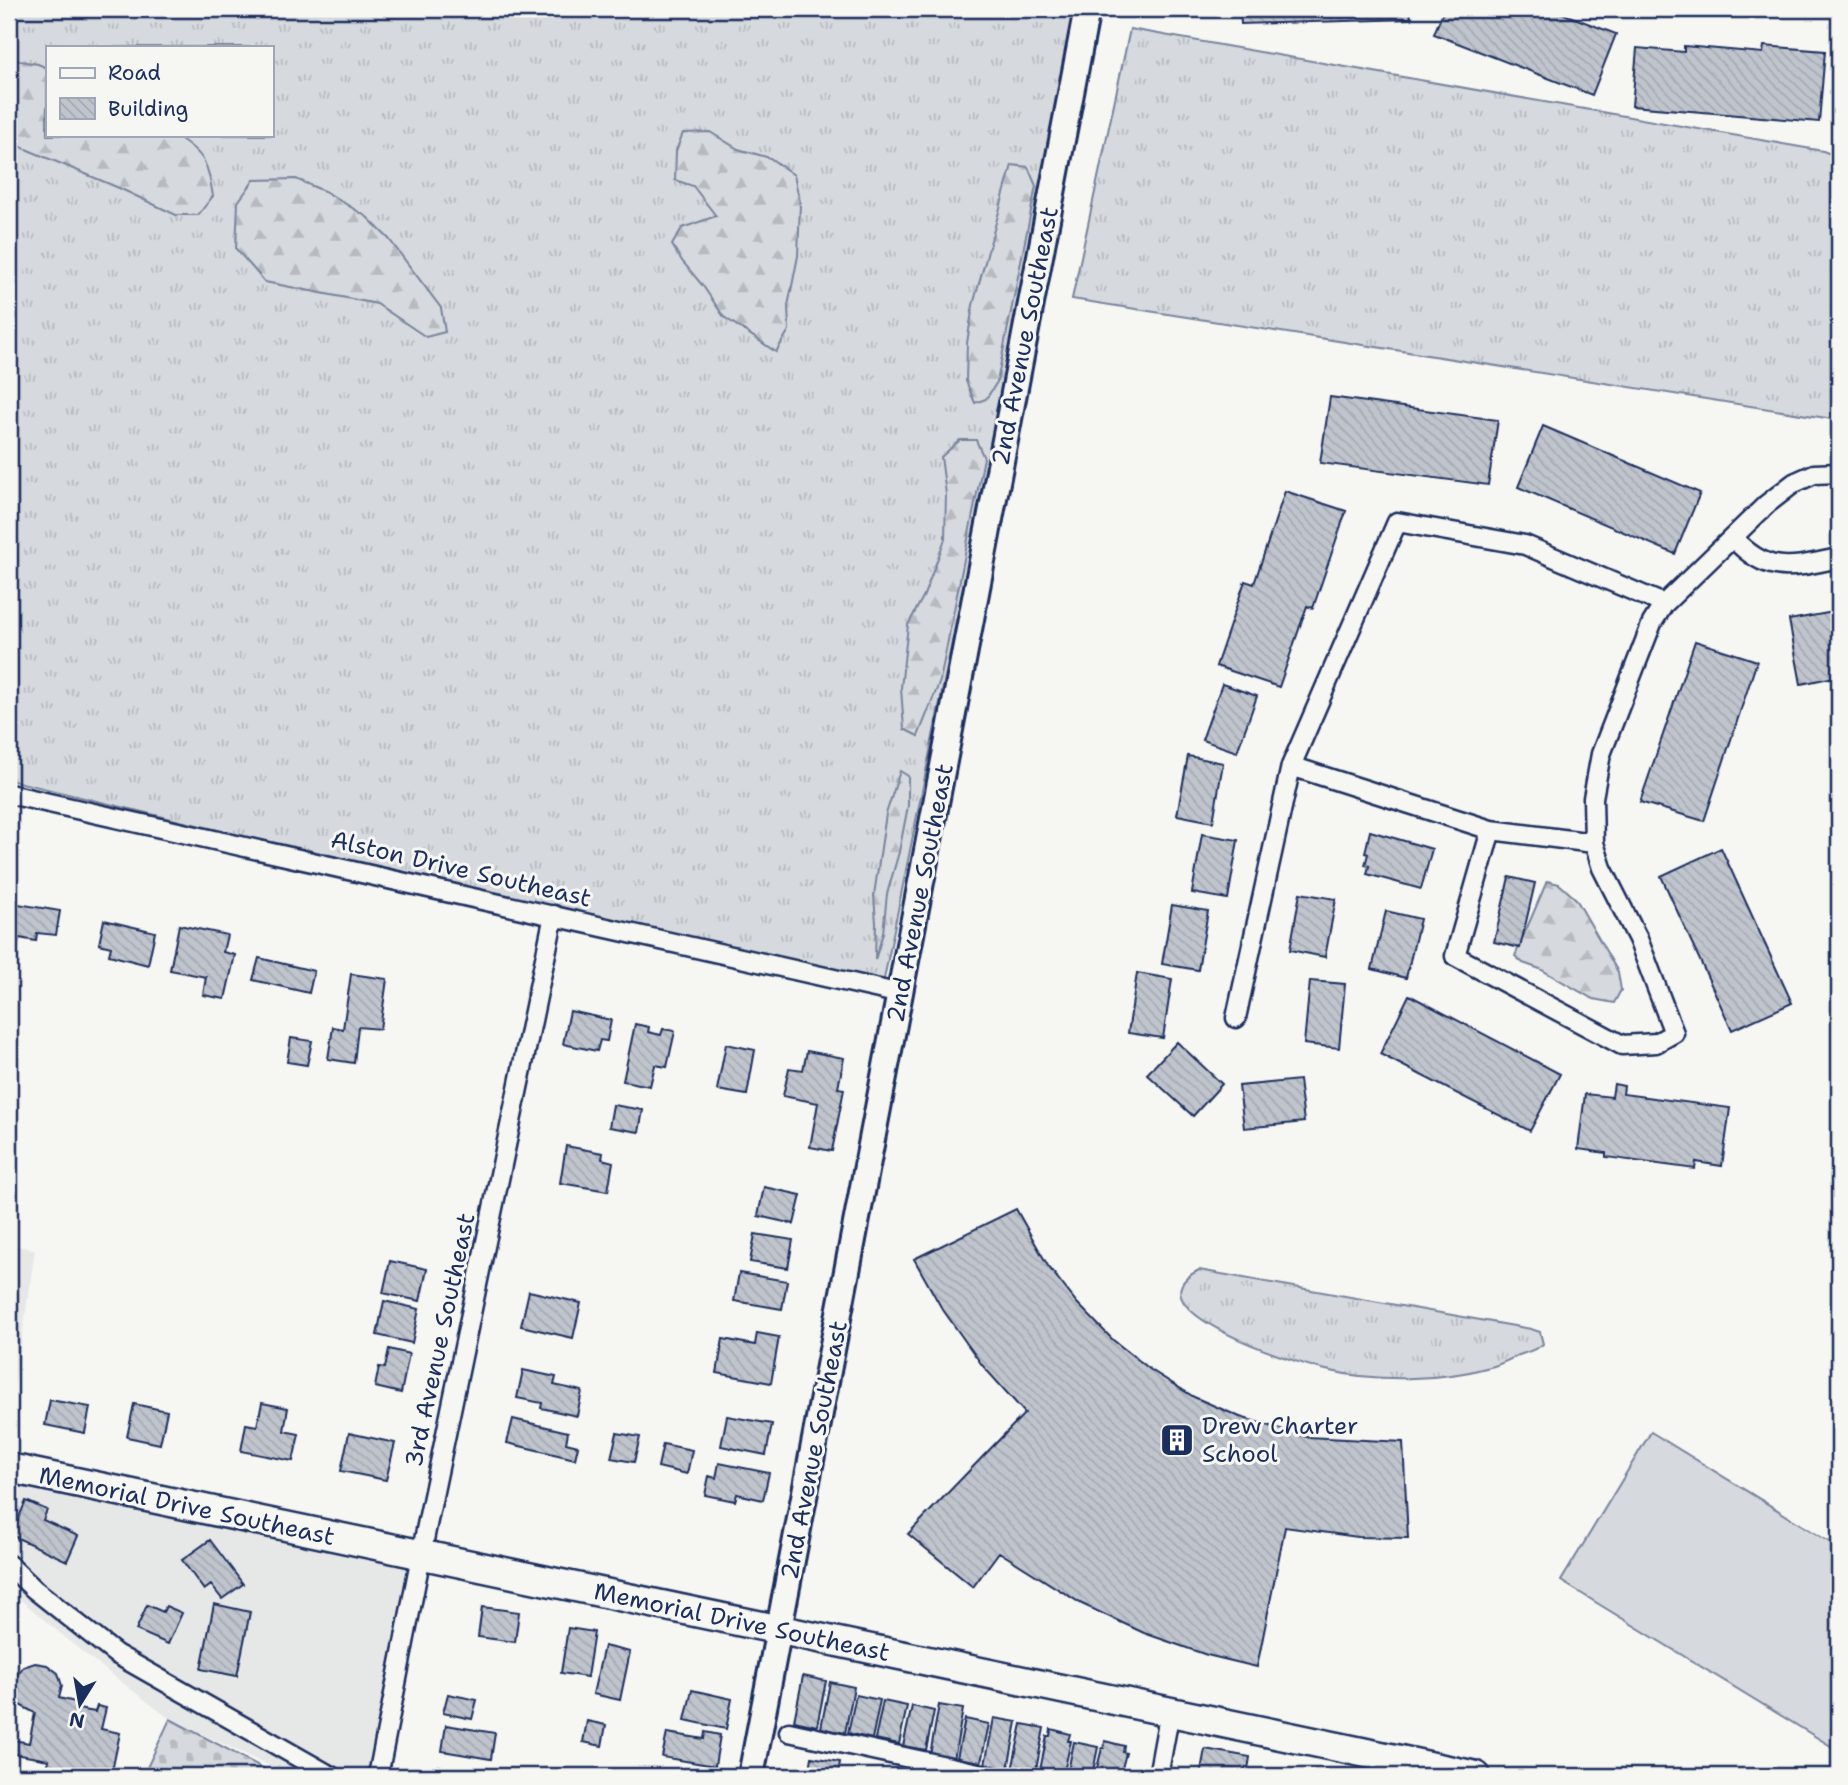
<svg xmlns="http://www.w3.org/2000/svg" width="1848" height="1785" viewBox="0 0 1848 1785" font-family="'Shantell Sans',sans-serif">
<style>
.built{fill:#e6e7e7}
.grass{fill:url(#grass-tufts);stroke:#78849e;stroke-width:2;fill-rule:evenodd}
.forest{fill:url(#forest-firs);stroke:#78849e;stroke-width:2}
.cemetery{fill:url(#cemetery-stones);stroke:#78849e;stroke-width:2}
.pitch{fill:#d6d9dd;stroke:#78849e;stroke-width:2}
.building{fill:url(#building-back-hatch);stroke:#1b2f5e;stroke-width:2}
.lines{fill:none;stroke-linecap:round;stroke-linejoin:round}
.street-casing{stroke:#1b2f5e;stroke-width:23}
.secondary-casing{stroke:#1b2f5e;stroke-width:30}
.primary-casing{stroke:#1b2f5e;stroke-width:33}
.street{stroke:#f6f6f2;stroke-width:18}
.secondary{stroke:#f6f6f2;stroke-width:24}
.primary{stroke:#f6f6f2;stroke-width:28}
.labels{text-anchor:middle;stroke-width:6;stroke-linejoin:round;paint-order:stroke}
.street-label{font-size:24px;fill:#1b2f5e;stroke:#f6f6f2}
.poi-label{font-size:24px;fill:#1b2f5e;stroke:#f6f6f2;text-anchor:start}
</style>
<defs>
<pattern id="grass-tufts" width="24" height="20" patternUnits="userSpaceOnUse" patternTransform="scale(1.75)"><rect width="24" height="20" fill="#d6d9dd"/><path d="M3 7l-1-3M5 7V3M7 7l1-3M15 17l-1-3M17 17v-4M19 17l1-3" fill="none" stroke="#b7bbc0"/></pattern>
<pattern id="forest-firs" width="22" height="20" patternUnits="userSpaceOnUse" patternTransform="scale(1.75)"><rect width="22" height="20" fill="#d6d9dd"/><path d="M5 1l3.5 6h-7zM16 11l3.5 6h-7z" fill="#b7bbc0"/></pattern>
<pattern id="cemetery-stones" width="16" height="16" patternUnits="userSpaceOnUse" patternTransform="scale(1.75)"><rect width="16" height="16" fill="#d6d9dd"/><path d="M2 7V4a2 2 0 0 1 4 0v3zM10 15v-3a2 2 0 0 1 4 0v3z" fill="#b7bbc0"/></pattern>
<pattern id="building-back-hatch" width="6" height="6" patternUnits="userSpaceOnUse" patternTransform="scale(1.75)"><rect width="6" height="6" fill="#c0c4cd"/><path d="M-1 5l2 2M0 0l6 6M5-1l2 2" fill="none" stroke="#a4a9b2"/></pattern>
</defs>
<rect width="100%" height="100%" fill="#f6f6f2"/>
<filter id="ink" filterUnits="userSpaceOnUse"><feTurbulence type="fractalNoise" baseFrequency=".0143" numOctaves="2"/><feDisplacementMap in="SourceGraphic" scale="14" xChannelSelector="R" yChannelSelector="G"/><feConvolveMatrix kernelMatrix="1 2 1 2 8 2 1 2 1" color-interpolation-filters="sRGB"/></filter>
<g filter="url(#ink)">
<!-- built -->
<path class="built" d="M9 1244 35 1250 9 1424Z
M9 1479 415 1565 372 1776H292L170 1719 81 1651 9 1590Z"/>
<!-- grass -->
<path class="grass" d="M9 9H1080L882 989 9 780ZM47 47H271V135H47Z
M1130 29 1823 151 1839 157V420L1072 299Z
M1199 1270 1531 1329 1540 1332 1543 1344C1536 1350 1528 1352 1519 1355 1510 1359 1500 1365 1490 1367 1441 1381 1375 1382 1326 1370 1300 1364 1123 1309 1199 1270Z"/>
<!-- forest -->
<path class="forest" d="M9 59 38 64 47 68V135H175C206 155 207 162 213 196L198 215H176L119 188 9 142Z
M710 132 738 149 770 158 794 175 800 203 798 256 788 306 789 330 776 352 724 317 703 286 682 261 672 245 682 228 716 216 693 186 675 180 676 151 683 133Z
M1012 165 1028 167 1036 186 997 382 986 399 975 403 966 381 967 343 973 305Z
M296 179 326 192 367 217 389 239 441 308 445 332 426 337 377 304 265 282 236 249 238 202 254 180Z
M960 440H976L984 458 940 681 918 736 904 729 901 688 908 625 924 595 945 539 946 494 941 457Z
M900 771 908 776V806L899 852 887 894 883 933 875 960 876 923 874 895 886 814Z
M1547 881 1559 884 1576 899 1618 972 1621 990 1614 1003 1593 999 1540 969 1523 963 1515 956Z"/>
<!-- cemetery -->
<path class="cemetery" d="M170 1719 278 1776H143Z"/>
<!-- pitch -->
<path class="pitch" d="M1651 1432 1839 1548V1751L1561 1581Z"/>
<!-- building -->
<path class="building" d="M1240 9H1410L1411 19 1241 24Z
M1444 9H1551L1616 34 1592 95 1434 34Z
M1684 46 1763 53 1764 46 1825 51 1819 122 1632 106 1637 48 1684 52Z
M1330 397 1498 420 1488 485 1320 463Z
M1543 426 1700 493 1675 554 1518 487Z
M1285 491 1346 511 1313 608 1307 606 1279 687 1216 666 1245 581 1254 584Z
M1839 611V676L1801 684 1789 620Z
M1695 641 1757 661 1704 821 1640 802Z
M1222 684 1257 696 1237 752 1202 740Z
M1188 756 1223 763 1213 822 1177 815Z
M1370 831 1432 849 1421 889 1367 874 1369 866 1365 865 1368 854 1365 853Z
M1202 834 1238 840 1228 899 1192 893Z
M1721 848 1792 1003 1732 1030 1661 876Z
M1509 877 1535 883 1520 948 1494 942Z
M1300 893 1336 899 1325 957 1290 950Z
M9 897 12 898V903L60 911 56 935 37 933 36 941 19 938 16 954 9 953Z
M1172 905 1208 911 1198 970 1162 964Z
M1386 911 1420 919 1406 978 1372 969Z
M104 920 155 932 148 965 109 955 111 947 99 944Z
M179 925 227 935 223 952 235 955 225 999 203 995 206 977 170 970Z
M259 958 314 971 309 993 253 980Z
M1137 973 1172 979 1163 1038 1128 1033Z
M351 974 387 979 380 1029 358 1027 354 1063 328 1059 333 1027 343 1029Z
M1310 981 1345 984 1339 1048 1304 1044Z
M1409 995 1560 1074 1530 1131 1380 1054Z
M570 1011 611 1020 607 1041 600 1040 597 1051 563 1044Z
M635 1024 649 1027 648 1032 661 1035 663 1029 675 1031 667 1067 655 1065 650 1086 623 1081Z
M291 1038 312 1041 307 1065 287 1062Z
M1177 1042 1222 1084 1193 1116 1147 1074Z
M726 1044 755 1050 747 1095 717 1090Z
M807 1051 844 1058 838 1088 844 1089 832 1151 810 1147 818 1103 783 1096 789 1068 803 1070Z
M1299 1080 1304 1122 1244 1128 1239 1086Z
M1614 1084 1624 1086 1623 1094 1730 1108 1722 1166 1696 1162 1695 1169 1606 1157V1153L1578 1149 1585 1094 1612 1097Z
M613 1105 643 1110 639 1132 609 1127Z
M566 1146 603 1153 602 1159 613 1162 608 1191 560 1183Z
M764 1187 801 1195 794 1224 758 1216Z
M1016 1209 1048 1266 1077 1303 1113 1340 1151 1370 1194 1397 1240 1417 1307 1437 1403 1442 1408 1538 1358 1537 1285 1527 1257 1667 1207 1655 1144 1633 1082 1604 999 1552 973 1587 908 1534 1025 1413 982 1365 941 1307 914 1259Z
M755 1234 793 1240 788 1268 750 1262Z
M390 1261 427 1269 420 1301 383 1293Z
M739 1273 787 1281 782 1309 734 1301Z
M529 1291 581 1303 573 1338 521 1326Z
M384 1301 419 1309 412 1343 377 1335Z
M757 1333 779 1337 771 1383 717 1373 723 1339 755 1345Z
M389 1349 409 1354 401 1393 375 1387 379 1367 385 1368Z
M523 1370 556 1377 554 1385 582 1391 577 1416 541 1408 542 1403 517 1398Z
M50 1400 90 1407 85 1433 45 1425Z
M262 1403 288 1408 284 1431 299 1434 293 1461 241 1451 246 1424 257 1426Z
M134 1404 167 1411 160 1444 127 1437Z
M727 1416 772 1424 766 1455 721 1446Z
M513 1419 568 1432 566 1443 578 1446 575 1459 507 1443Z
M349 1433 395 1443 386 1480 341 1471Z
M617 1433 640 1437 634 1462 611 1458Z
M663 1444 692 1450 687 1474 658 1467Z
M719 1463 769 1473 763 1500 737 1494 735 1501 705 1495 709 1476 716 1478Z
M26 1501 47 1510 43 1520 78 1536 67 1561 11 1535Z
M210 1540 243 1584 222 1599 211 1585 204 1590 182 1560Z
M214 1604 250 1612 237 1676 201 1669Z
M147 1605 163 1612 166 1606 182 1613 168 1644 136 1630Z
M482 1607 519 1612 515 1642 478 1637Z
M568 1628 594 1632 587 1677 561 1673Z
M604 1646 630 1652 620 1700 593 1694Z
M35 1663 47 1665 58 1673 62 1686 59 1698 79 1703 78 1709 95 1712 97 1706 106 1708 101 1729 120 1733 111 1776H45L49 1760 14 1754 9 1776V1739L29 1743 35 1713 16 1703 12 1690 14 1678 23 1667Z
M803 1676 826 1681 817 1726 794 1721Z
M830 1682 854 1687 845 1733 821 1728Z
M692 1690 732 1699 726 1729 685 1720Z
M448 1694 477 1700 472 1719 443 1713Z
M856 1695 880 1700 872 1739 848 1733Z
M883 1701 907 1706 899 1744 875 1739Z
M939 1705 963 1709 954 1759 930 1755Z
M912 1706 934 1711 926 1750 903 1746Z
M994 1718 1017 1722 1008 1769 985 1765Z
M965 1719 989 1724 981 1762 957 1758Z
M587 1721 606 1725 602 1746 583 1742Z
M1022 1724 1044 1728 1035 1775 1012 1770Z
M446 1725 495 1733 491 1759 442 1751Z
M1051 1729 1070 1734 1068 1741H1071L1063 1776 1039 1775 1047 1736H1050Z
M705 1732 720 1735 715 1766 662 1757 667 1733 704 1739Z
M1105 1741 1124 1746 1123 1752 1126 1753 1120 1776H1095L1102 1748H1104Z
M1074 1742 1098 1747 1092 1776H1067Z
M1205 1749 1250 1757 1247 1776H1200Z
M812 1757 840 1762 838 1776H809Z
M438 1766 486 1775V1776H436Z"/>
<g class="lines">
<!-- street casing -->
<g class="street-casing">
<path id="street" d="M1733 538C1769 577 1793 567 1839 558
M1291 766 1491 830 1594 843 1593 798 1601 754 1652 623 1664 604
M9 794 901 994
M1491 830 1455 956 1622 1045 1656 1043 1674 1033 1638 939 1602 868 1594 843
M1236 1018 1291 766 1397 522 1525 545 1664 604 1767 504 1794 483 1814 474 1839 473
M9 1565 34 1589 116 1654 331 1776
M789 1732 992 1776
M378 1776 426 1530 554 915
M1158 1776 1170 1711"/>
</g>
<!-- secondary casing -->
<g class="secondary-casing">
<path id="secondary" d="M751 1776 1087 9"/>
</g>
<!-- primary casing -->
<g class="primary-casing">
<path id="primary" d="M9 1468 1476 1776"/>
</g>
<!-- street -->
<use href="#street" class="street"/>
<!-- secondary -->
<use href="#secondary" class="secondary"/>
<!-- primary -->
<use href="#primary" class="primary"/>
</g>
</g>
<!-- icons -->
<defs>
<g id="building-square" transform="scale(1.75)"><rect x="-9" y="-9" width="18" height="18" rx="4" fill="#1b2f5e" stroke="#f6f6f2"/><path d="M-4-6H4V6H1V3H-1V6H-4ZM-2.5-4.3h1.7v1.8h-1.7ZM.8-4.3h1.7v1.8H.8ZM-2.5-1h1.7V.8h-1.7ZM.8-1h1.7V.8H.8Z" fill="#fff"/></g>
</defs>
<g fill-rule="evenodd">
<use href="#building-square" x="1177" y="1440"/>
</g>
<g class="labels">
<!-- street labels -->
<g class="street-label">
<text transform="translate(1025 336) rotate(-79)" y="8">2nd Avenue Southeast</text>
<text transform="translate(461 869) rotate(13)" y="8">Alston Drive Southeast</text>
<text transform="translate(920 893) rotate(-79)" y="8">2nd Avenue Southeast</text>
<text transform="translate(440 1340) rotate(-78)" y="8">3rd Avenue Southeast</text>
<text transform="translate(814 1450) rotate(-79)" y="8">2nd Avenue Southeast</text>
<text transform="translate(187 1506) rotate(12)" y="8">Memorial Drive Southeast</text>
<text transform="translate(742 1622) rotate(12)" y="8">Memorial Drive Southeast</text>
</g>
<!-- poi labels -->
<g class="poi-label">
<text x="1202" y="1434">Drew Charter<tspan x="1202" dy="28">School</tspan></text>
</g>
</g>
<!-- margin -->
<rect width="1848" height="1785" fill="none" stroke="#f6f6f2" stroke-width="35"/>
<rect x="18" y="18" width="1813" height="1750" fill="none" stroke="#1b2f5e" stroke-width="2.5" filter="url(#ink)"/>
<!-- legend -->
<rect x="46" y="46" width="228" height="91" fill="#f6f6f2" stroke="#9ea6b7" stroke-width="2"/>
<rect x="60" y="68" width="35" height="10" fill="#f6f6f2" stroke="#9ea6b7" stroke-width="2"/>
<text x="108" y="80" font-size="21" fill="#1b2f5e">Road</text>
<rect x="60" y="98" width="35" height="21" fill="url(#building-back-hatch)" stroke="#9ea6b7" stroke-width="2"/>
<text x="108" y="116" font-size="21" fill="#1b2f5e">Building</text>
<!-- north arrow -->
<g transform="translate(80 1704) rotate(191)" stroke="#f6f6f2" stroke-width="5" paint-order="stroke">
<path d="M0-5L12 26L0 18L-12 26Z" fill="#1b2f5e"/>
<text y="-10" font-size="19" font-weight="bold" text-anchor="middle" fill="#1b2f5e">N</text>
</g>
</svg>
